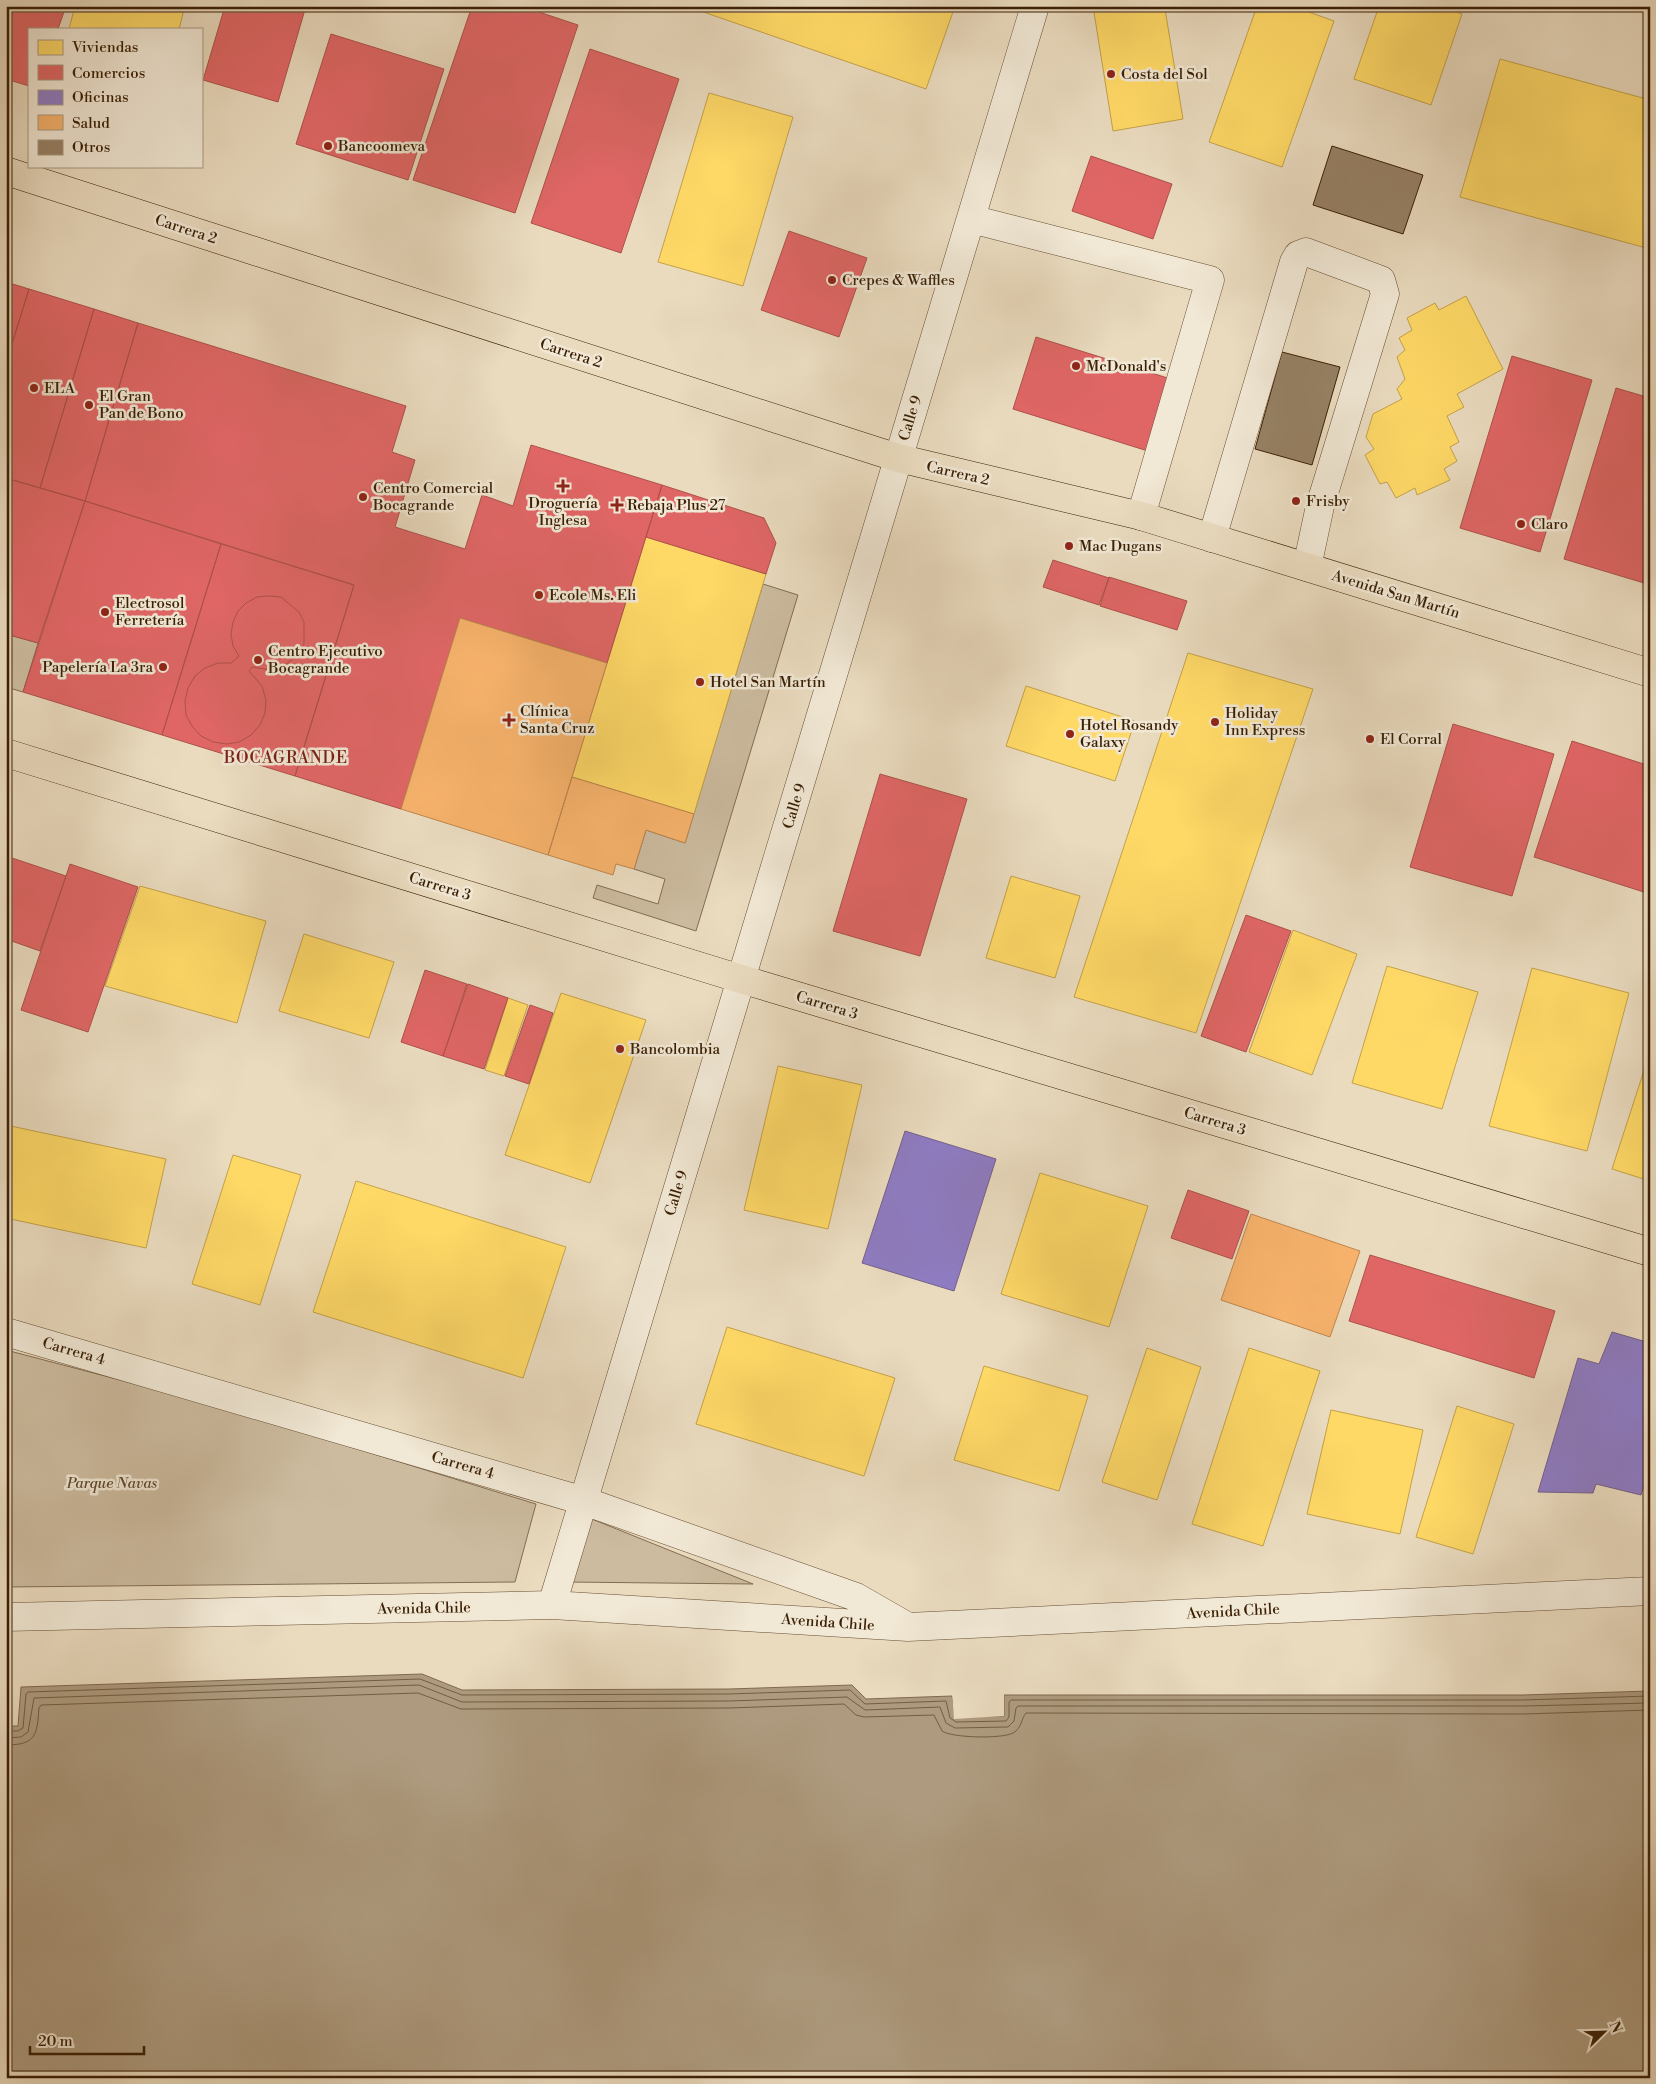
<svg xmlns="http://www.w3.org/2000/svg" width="1656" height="2084" viewBox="0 0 1656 2084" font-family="'Libre Bodoni',serif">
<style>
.green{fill:#ccbb9f;stroke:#836d52}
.water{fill:#ae9b7f;stroke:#80694e}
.pier{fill:#eadbbf}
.homes{fill:#ffd966;stroke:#c4a149}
.shops{fill:#e06666;stroke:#ae5149}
.offices{fill:#8e7cc3;stroke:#75608a}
.health{fill:#f6b26b;stroke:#be864c}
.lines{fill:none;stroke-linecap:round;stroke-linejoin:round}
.shore{stroke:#745d42;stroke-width:1}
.building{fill:#968165;stroke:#3a1f04}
.minor-casing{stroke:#664e33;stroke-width:29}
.major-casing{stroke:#3a1f04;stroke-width:29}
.minor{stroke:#f1e8d5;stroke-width:28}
.major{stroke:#eadbbf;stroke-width:28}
.poi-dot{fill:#8f2418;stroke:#f1e8d5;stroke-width:2}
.labels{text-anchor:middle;stroke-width:5;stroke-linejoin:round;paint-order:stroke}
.poi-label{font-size:15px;fill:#3a1f04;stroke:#f1e8d5;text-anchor:start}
.street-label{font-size:15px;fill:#3a1f04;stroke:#f1e8d5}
.park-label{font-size:15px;font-style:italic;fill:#5e462b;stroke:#f1e8d5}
.neighbourhood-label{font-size:16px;letter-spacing:1px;fill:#7a1f14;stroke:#f1e8d5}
</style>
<rect width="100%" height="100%" fill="#eadbbf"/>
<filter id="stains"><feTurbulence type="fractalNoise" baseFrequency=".004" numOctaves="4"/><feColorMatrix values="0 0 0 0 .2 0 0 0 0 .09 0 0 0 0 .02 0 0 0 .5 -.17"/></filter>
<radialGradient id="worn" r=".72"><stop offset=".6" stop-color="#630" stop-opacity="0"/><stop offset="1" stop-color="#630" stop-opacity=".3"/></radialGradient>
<!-- green -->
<path class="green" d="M763 584 798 595 696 931 593 898 597 885 658 904 665 879 634 869 646 830 685 843Z
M6 634 38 643 23 692 6 687Z
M6 1350 215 1405 536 1504 515 1582 6 1587Z
M582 1515 753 1584 566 1582Z"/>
<!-- water -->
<path class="water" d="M422 1674 462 1690 729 1689 852 1685 866 1699 952 1696 955 1717 1004 1716V1695H1523L1650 1691V2078H6V1726H18L21 1687Z"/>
<!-- pier -->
<path class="pier" d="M1004 1692V1716L954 1719 952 1693 955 1695 957 1714H1002L1001 1695Z"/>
<!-- homes -->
<path class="homes" d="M75 6H185L179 29H69Z
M686 6H955L926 89Z
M1093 6H1181L1165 9 1183 119 1113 131Z
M1257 6H1292L1334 21 1282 167 1209 142Z
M1379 6H1439L1462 14 1431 105 1354 79Z
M1500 59 1650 100V249L1460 197Z
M709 93 793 117 743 286 658 262Z
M1466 296 1503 369 1457 394 1464 407 1447 416 1459 442 1450 447 1457 461 1444 469 1450 480 1417 495 1415 488 1396 498 1387 482 1380 484 1365 455 1374 449 1366 437 1373 414 1402 399 1397 389 1405 379 1397 357 1405 350 1399 338 1412 330 1407 318 1435 303 1439 310Z
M646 537 766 574 694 814 572 777Z
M1188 653 1313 689 1196 1033 1074 997Z
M1026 686 1135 721 1115 781 1006 746Z
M1011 876 1080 896 1055 978 986 958Z
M140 886 266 921 237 1023 105 986Z
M1293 930 1357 954 1312 1075 1249 1052Z
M304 934 394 962 369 1038 279 1011Z
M1387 966 1478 992 1442 1109 1352 1083Z
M1532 968 1629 993 1587 1151 1489 1126Z
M561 993 646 1020 590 1183 505 1155Z
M508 998 528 1005 504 1076 485 1070Z
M1650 1052V1181L1612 1169Z
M778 1066 862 1085 828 1229 744 1210Z
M6 1125 166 1159 146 1248 6 1218Z
M233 1155 301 1175 260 1305 192 1284Z
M1040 1173 1148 1206 1109 1327 1001 1294Z
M356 1181 566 1247 523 1378 313 1312Z
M727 1327 895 1378 864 1476 696 1424Z
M1147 1348 1201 1367 1157 1500 1102 1482Z
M1249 1348 1320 1371 1263 1546 1192 1524Z
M984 1366 1088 1396 1059 1491 954 1460Z
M1457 1406 1514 1424 1473 1554 1416 1537Z
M1331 1410 1423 1430 1400 1534 1307 1514Z"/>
<!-- shops -->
<path class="shops" d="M6 6H66L58 29H29V86L6 79Z
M225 6H306L278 102 203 80Z
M472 6H521L578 25 515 213 413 180Z
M331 34 444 69 408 180 296 144Z
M590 49 679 79 621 253 531 223Z
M1091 156 1172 184 1153 239 1072 211Z
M789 231 867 258 839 337 761 310Z
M6 282 29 289 6 363Z
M29 289 94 309 40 488 6 478V363Z
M94 309 138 323 85 501 40 488Z
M138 323 406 406 392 452 415 460 395 527 465 549 482 495 513 506 531 445 662 485 607 663 460 618 401 809 295 776 354 585 85 501Z
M1036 337 1174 380 1151 452 1013 409Z
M1512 356 1592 380 1540 552 1460 528Z
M1616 388 1650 398V563L1644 583 1564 559Z
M6 478 85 501 38 643 6 634Z
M662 485 764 518 776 543 766 574 646 537Z
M85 501 221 544 162 735 23 692Z
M221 544 354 585 295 776 162 735Z
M1053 560 1109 578 1099 605 1043 587Z
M1109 577 1187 601 1177 630 1100 606Z
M269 596 281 597 299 612 304 622V644L299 654 281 668 271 670 252 667 249 671 262 686 266 700 265 713 260 725 251 735 239 742 227 744 213 742 201 736 192 726 186 715 185 701 188 688 195 676 205 668 218 663H231L239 656 233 646 231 634 233 622 238 611 246 603 257 597Z
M1453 724 1554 754 1512 896 1410 867Z
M1572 741 1650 766V894L1534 857Z
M880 774 967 799 920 956 833 931Z
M6 856 66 876 40 951 6 939Z
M70 864 138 887 88 1032 21 1010Z
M1246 915 1291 931 1246 1052 1201 1036Z
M425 970 467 984 443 1056 401 1042Z
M468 984 508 998 484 1069 443 1056Z
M530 1005 553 1013 529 1084 505 1076Z
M1188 1190 1249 1211 1232 1259 1171 1238Z
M1370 1255 1555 1311 1534 1378 1349 1321Z"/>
<!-- offices -->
<path class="offices" d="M905 1131 996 1159 954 1291 862 1263Z
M1612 1332 1650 1343V1465L1641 1495 1596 1484 1593 1493 1538 1492 1578 1358 1599 1364Z"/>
<!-- health -->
<path class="health" d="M460 618 607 663 548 855 401 809Z
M572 777 694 814 685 843 646 830 634 869 616 864 613 875 548 855Z
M1251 1214 1360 1251 1330 1337 1221 1300Z"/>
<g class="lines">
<!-- shore -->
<path class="shore" d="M6 1731H18L23 1728 26 1694 28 1692 420 1679 462 1695 729 1694 850 1690 865 1704 946 1701 950 1718 956 1722 1006 1721 1009 1717V1702L1011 1700H1523L1650 1696
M6 1738 21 1737 28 1732 34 1698 419 1685 462 1702 729 1701 847 1697 865 1710 940 1707 946 1723 955 1728 1008 1727 1014 1721 1016 1708 1018 1706H1523L1650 1703
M6 1745C37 1745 37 1734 39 1708L41 1705 418 1693 461 1709 729 1708 844 1704 856 1715 864 1717 934 1715 942 1731C952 1738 1002 1739 1013 1733 1022 1728 1021 1719 1026 1713L1523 1714 1650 1710"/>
</g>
<!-- building -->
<path class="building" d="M1332 146 1423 175 1403 234 1313 205Z
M1282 352 1340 367 1312 465 1255 449Z"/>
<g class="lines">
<!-- minor casing -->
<g class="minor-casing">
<path id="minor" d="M971 219 1210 280 1141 516
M1212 538 1294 262 1298 255 1306 252 1381 280 1385 294 1320 506 1307 567
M6 1332 584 1501 856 1597 903 1624
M552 1605 1035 6
M6 1617 552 1605 908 1627 1650 1591"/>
</g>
<!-- major casing -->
<g class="major-casing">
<path id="major" d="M6 171 898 458 1141 516 1650 673
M6 753 741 979 1650 1252"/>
</g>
<!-- minor -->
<use href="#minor" class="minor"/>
<!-- major -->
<use href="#major" class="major"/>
</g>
<!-- markers -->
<g class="poi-dot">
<circle cx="1111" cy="74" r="5"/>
<circle cx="328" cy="146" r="5"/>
<circle cx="832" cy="280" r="5"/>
<circle cx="1076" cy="366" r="5"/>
<circle cx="34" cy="388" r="5"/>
<circle cx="89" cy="405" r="5"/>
<path d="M560.5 478.5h5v5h5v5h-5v5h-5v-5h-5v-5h5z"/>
<circle cx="363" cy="497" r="5"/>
<circle cx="1296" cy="501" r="5"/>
<path d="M614.5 497.5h5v5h5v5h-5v5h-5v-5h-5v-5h5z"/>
<circle cx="1521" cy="524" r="5"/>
<circle cx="1069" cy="546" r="5"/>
<circle cx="539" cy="595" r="5"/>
<circle cx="105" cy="612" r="5"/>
<circle cx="258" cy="660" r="5"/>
<circle cx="163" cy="667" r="5"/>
<circle cx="700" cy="682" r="5"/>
<path d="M506.5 712.5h5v5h5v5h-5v5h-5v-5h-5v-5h5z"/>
<circle cx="1215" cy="722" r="5"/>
<circle cx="1070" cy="734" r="5"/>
<circle cx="1370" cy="739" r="5"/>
<circle cx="620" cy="1049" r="5"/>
</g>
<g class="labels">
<!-- poi labels -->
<g class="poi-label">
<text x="1121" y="79">Costa del Sol</text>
<text x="338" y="151">Bancoomeva</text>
<text x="842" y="285">Crepes &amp; Waffles</text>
<text x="1086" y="371">McDonald's</text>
<text x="44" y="393">ELA</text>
<text x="99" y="401">El Gran<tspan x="99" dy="17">Pan de Bono</tspan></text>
<text x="373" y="493">Centro Comercial<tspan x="373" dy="17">Bocagrande</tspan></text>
<text x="1306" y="506">Frisby</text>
<text x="563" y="508" text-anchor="middle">Droguería<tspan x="563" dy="17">Inglesa</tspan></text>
<text x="627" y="510">Rebaja Plus 27</text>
<text x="1531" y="529">Claro</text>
<text x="1079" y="551">Mac Dugans</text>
<text x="549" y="600">Ecole Ms. Eli</text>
<text x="115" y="608">Electrosol<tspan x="115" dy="17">Ferretería</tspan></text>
<text x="268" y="656">Centro Ejecutivo<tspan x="268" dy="17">Bocagrande</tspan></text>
<text x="153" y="672" text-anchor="end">Papelería La 3ra</text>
<text x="710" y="687">Hotel San Martín</text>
<text x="520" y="716">Clínica<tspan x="520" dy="17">Santa Cruz</tspan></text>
<text x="1225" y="718">Holiday<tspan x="1225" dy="17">Inn Express</tspan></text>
<text x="1080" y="730">Hotel Rosandy<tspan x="1080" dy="17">Galaxy</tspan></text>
<text x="1380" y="744">El Corral</text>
<text x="630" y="1054">Bancolombia</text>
</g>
<!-- street labels -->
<g class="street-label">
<text transform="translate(186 229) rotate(18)" y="5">Carrera 2</text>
<text transform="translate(571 353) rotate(18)" y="5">Carrera 2</text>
<text transform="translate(910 418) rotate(-73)" y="5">Calle 9</text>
<text transform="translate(958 473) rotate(13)" y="5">Carrera 2</text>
<text transform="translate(1396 594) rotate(17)" y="5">Avenida San Martín</text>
<text transform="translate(794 806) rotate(-73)" y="5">Calle 9</text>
<text transform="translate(440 886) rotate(17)" y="5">Carrera 3</text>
<text transform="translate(827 1005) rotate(17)" y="5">Carrera 3</text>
<text transform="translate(1215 1121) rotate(17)" y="5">Carrera 3</text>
<text transform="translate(676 1193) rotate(-73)" y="5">Calle 9</text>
<text transform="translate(74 1351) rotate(16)" y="5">Carrera 4</text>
<text transform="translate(463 1465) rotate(16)" y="5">Carrera 4</text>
<text transform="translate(424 1608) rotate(-1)" y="5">Avenida Chile</text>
<text transform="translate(1233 1611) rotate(-3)" y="5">Avenida Chile</text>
<text transform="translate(828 1622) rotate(4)" y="5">Avenida Chile</text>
</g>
<!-- park labels -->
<g class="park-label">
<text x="112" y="1488">Parque Navas</text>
</g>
<!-- neighbourhood labels -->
<g class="neighbourhood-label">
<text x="286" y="763">BOCAGRANDE</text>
</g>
</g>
<!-- margin -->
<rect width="1656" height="2084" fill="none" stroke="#eadbbf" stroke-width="25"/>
<rect x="8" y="8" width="1641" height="2069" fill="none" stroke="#3a1f04" stroke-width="2.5"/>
<rect x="12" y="12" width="1631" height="2059" fill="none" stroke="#3a1f04"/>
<!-- legend -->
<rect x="28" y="28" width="175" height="140" fill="#f1e8d5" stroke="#a89881"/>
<rect x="38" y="40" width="25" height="15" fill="#ffd966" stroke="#a89881"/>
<text x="72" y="52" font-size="15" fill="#3a1f04">Viviendas</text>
<rect x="38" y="65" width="25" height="15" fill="#e06666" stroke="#a89881"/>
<text x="72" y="78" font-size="15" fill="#3a1f04">Comercios</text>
<rect x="38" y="90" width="25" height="15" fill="#8e7cc3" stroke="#a89881"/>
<text x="72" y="102" font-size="15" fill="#3a1f04">Oficinas</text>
<rect x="38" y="115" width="25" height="15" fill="#f6b26b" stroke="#a89881"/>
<text x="72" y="128" font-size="15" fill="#3a1f04">Salud</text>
<rect x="38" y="140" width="25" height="15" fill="#968165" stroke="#a89881"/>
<text x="72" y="152" font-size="15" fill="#3a1f04">Otros</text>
<!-- north arrow -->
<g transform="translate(1604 2032) rotate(67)" stroke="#f1e8d5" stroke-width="4" paint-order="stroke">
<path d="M0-4L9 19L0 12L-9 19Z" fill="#3a1f04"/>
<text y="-8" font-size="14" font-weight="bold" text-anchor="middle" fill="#3a1f04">N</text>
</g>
<!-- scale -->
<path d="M30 2046v8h114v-8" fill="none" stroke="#3a1f04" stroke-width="2.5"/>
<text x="38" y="2046" font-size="15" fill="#3a1f04" stroke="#f1e8d5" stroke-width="4" paint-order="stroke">20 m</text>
<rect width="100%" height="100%" filter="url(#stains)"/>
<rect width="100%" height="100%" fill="url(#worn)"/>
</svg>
